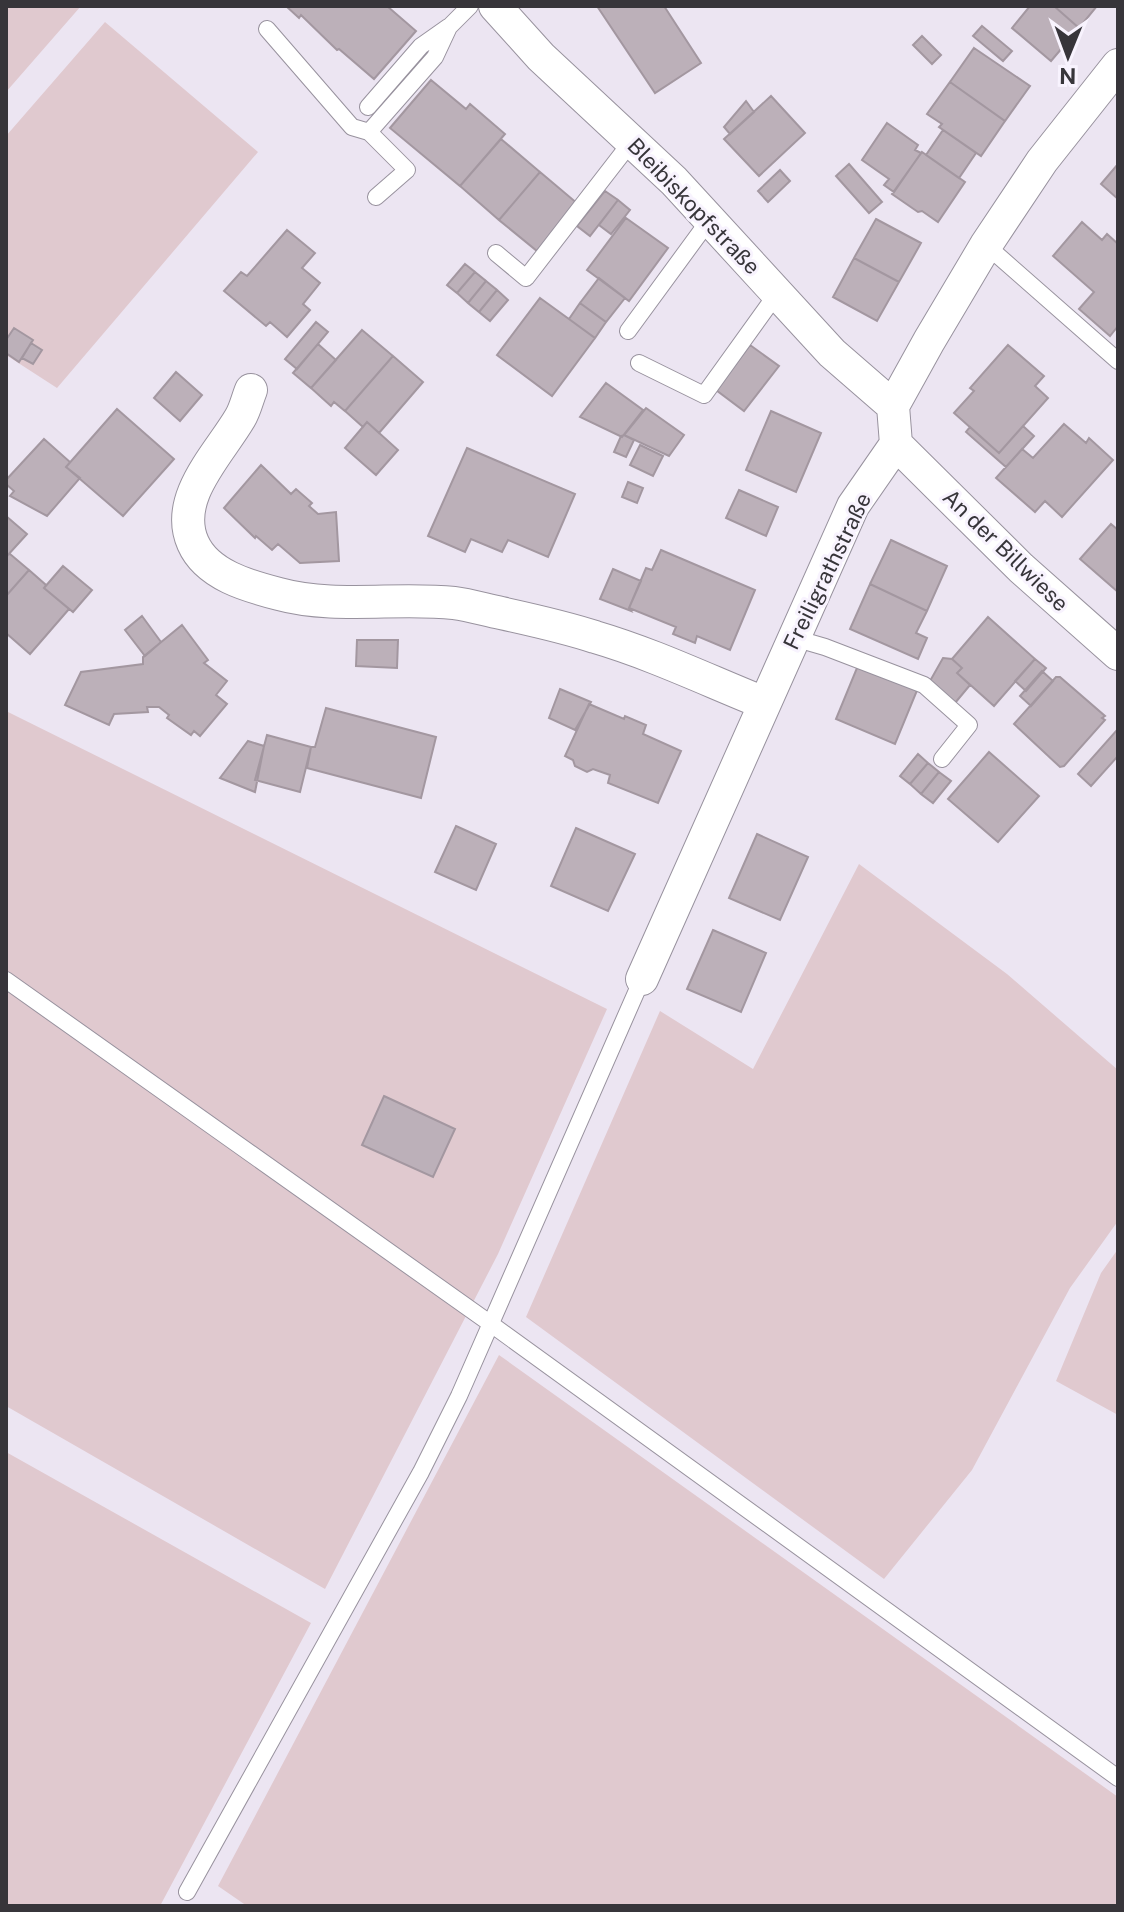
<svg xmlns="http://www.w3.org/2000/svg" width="1124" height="1912" viewBox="0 0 1124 1912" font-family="'Public Sans',sans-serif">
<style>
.green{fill:#e0c9cf}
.building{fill:#bcb0b9;stroke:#a397a0;stroke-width:2}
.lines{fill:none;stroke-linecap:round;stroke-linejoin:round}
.service-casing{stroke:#98929e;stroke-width:18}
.minor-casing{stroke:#98929e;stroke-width:34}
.service{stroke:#fff;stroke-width:16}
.minor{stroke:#fff;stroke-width:32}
.labels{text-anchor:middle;stroke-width:6;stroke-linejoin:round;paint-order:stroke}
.street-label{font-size:22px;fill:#37353a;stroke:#f8f3fe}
</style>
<rect width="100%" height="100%" fill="#ece5f2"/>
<!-- green -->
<path class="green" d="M6 6H81L6 92Z
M105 22 258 152 57 388 6 355V136Z
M6 711 607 1009 498 1254 325 1589 6 1406Z
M859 864 1007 974 1118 1070V1221L1070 1288 972 1470 884 1579 526 1317 660 1011 753 1069Z
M1118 1249V1415L1056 1381 1101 1273Z
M499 1355 1118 1797V1906H247L218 1886Z
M6 1452 311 1623 160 1906H6Z"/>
<!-- building -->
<path class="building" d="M286 6H387L416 31 374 79 339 49 337 50 301 15 299 18Z
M597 6H664L701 63 655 93Z
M1030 6H1054L1079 28 1051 61 1012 28Z
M1054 6H1097L1079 28Z
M982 26 1012 51 1003 61 973 36Z
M922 36 941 55 932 64 913 45Z
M974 48 1030 86 1005 121 950 82Z
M431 80 466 109 470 104 505 134 460 186 390 128Z
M950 82 1005 121 981 156 939 127 942 124 927 114Z
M771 96 805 133 759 176 724 139Z
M746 101 754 112 730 134 724 127Z
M887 123 918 145 915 150 921 153 894 192 884 185 889 179 862 160Z
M943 130 976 153 959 178 926 155Z
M501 139 540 172 499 220 460 186Z
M922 152 965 182 938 222 922 211 918 212 892 194Z
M849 164 882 202 869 213 836 176Z
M1118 164V199L1101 184Z
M780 170 790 181 768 202 758 191Z
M540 172 578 204 537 251 499 220Z
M605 191 618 200 590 236 577 226Z
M618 200 630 210 611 234 599 225Z
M626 218 668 248 629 301 587 270Z
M876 219 921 243 899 282 854 258Z
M1082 222 1102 240 1107 234 1118 244V326L1110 336 1079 309 1094 292 1053 256Z
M287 230 315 253 302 268 320 283 303 304 310 310 287 337 270 322 266 326 224 291 241 272 247 276Z
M854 258 899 282 877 321 833 297Z
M465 264 475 272 457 293 447 285Z
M475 272 486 281 468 303 457 293Z
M599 278 625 298 606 322 580 303Z
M486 281 497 290 479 312 468 303Z
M497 290 508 300 490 321 479 312Z
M540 298 595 338 552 396 497 355Z
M580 303 606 322 595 338 569 319Z
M316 322 328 332 297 369 285 359Z
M14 328 33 340 19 362 6 353V340Z
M362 330 393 356 345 411 334 402 331 406 311 388Z
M31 343 42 350 33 364 22 358Z
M318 344 336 360 311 388 293 373Z
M750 345 779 366 744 411 716 390Z
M1008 345 1044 376 1035 386 1048 398 999 453 954 413 974 391 970 388Z
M393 356 423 382 379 433 367 422 363 427 345 411Z
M176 372 202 395 180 421 154 398Z
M606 383 643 410 622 437 580 417Z
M646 408 684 435 669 456 624 435Z
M117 409 174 459 123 516 66 467Z
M771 411 821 433 796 492 746 470Z
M367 422 398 450 376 475 345 448Z
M1064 424 1086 443 1089 438 1113 460 1062 517 1045 501 1035 512 996 478 1022 449 1033 458Z
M1023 426 1034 436 1006 467 966 432 970 427 999 453Z
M624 435 634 440 626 457 614 452 621 436Z
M44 439 70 462 66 467 80 478 47 516 10 496 14 491 6 484V480Z
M640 445 663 456 653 476 630 465Z
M467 448 575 494 548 557 508 540 502 552 471 539 465 552 428 536Z
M261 465 291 494 296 489 312 503 309 506 318 514 336 512 339 561 300 563 278 544 272 550 256 536 255 538 224 508Z
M628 482 643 488 637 503 622 497Z
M739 490 778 507 766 536 726 518Z
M6 516 27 534 7 556 6 555Z
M1111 524 1118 530V592L1080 559Z
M891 540 947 566 927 611 870 584Z
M661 550 755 590 730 650 697 636 695 643 673 634 676 627 629 608 646 568 652 570Z
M10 554 29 570 6 596V555Z
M63 566 92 590 73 612 44 588Z
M613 569 641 581 629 608 631 611 600 599Z
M29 570 46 585 44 588 69 609 30 654 6 633V596Z
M870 584 927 611 916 633 927 638 918 659 850 629Z
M142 616 161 642 145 656 125 630Z
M988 617 1035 659 994 706 957 673 962 668 952 659Z
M182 625 208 660 204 663 227 681 216 695 227 704 200 736 194 731 191 735 167 718 169 715 159 707H147L148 712 114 714 109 725 65 705 81 672 143 664V657Z
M357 640H398L397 668 356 666Z
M943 658 952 659 962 668 957 673 970 685 955 703 930 681Z
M1035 659 1046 668 1026 691 1015 681Z
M859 663 918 688 895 744 836 719Z
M1042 671 1053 681 1031 706 1020 696Z
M1056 677H1060L1105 716 1102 718 1105 720 1064 766 1060 767 1014 724Z
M560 689 591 702 575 730 549 718Z
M589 704 624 719 625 716 646 725 643 734 681 751 658 803 608 783 610 775 593 769 587 772 575 766 573 760 565 756Z
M326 708 436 737 421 798 307 768 311 747H315Z
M1117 730 1118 756 1091 786 1078 774Z
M267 735 311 747 300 792 255 780Z
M248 741 264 746 255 792 220 778Z
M989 752 1039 796 998 842 948 799Z
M918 754 928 763 910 784 900 776Z
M928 763 939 772 921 794 910 784Z
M939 772 951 781 933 803 921 794Z
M456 826 496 844 476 890 435 872Z
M576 828 635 854 608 911 551 886Z
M757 834 808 857 780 920 729 898Z
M713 930 766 953 741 1012 687 989Z
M384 1096 455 1129 433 1177 362 1145Z"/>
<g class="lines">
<!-- service casing -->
<g class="service-casing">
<path id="service" d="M267 29 352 127 369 132 407 170 376 197
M368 107 421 46 448 27
M369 132 435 57 449 27 470 6
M986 245 1118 361
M496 253 526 278 632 141
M628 331 710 219
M639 363 704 395 778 292
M794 638 825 647 924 685 969 725 942 759
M6 980 491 1324 1118 1778
M187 1892 421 1472 459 1396 642 979"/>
</g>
<!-- minor casing -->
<g class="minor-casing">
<path id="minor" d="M495 6 541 57 674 181 832 353 893 406
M251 390C247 400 245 410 240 418 219 454 173 498 193 543 207 575 248 586 279 594 333 609 398 597 454 603 470 605 486 610 501 613 533 620 565 627 595 637 653 654 709 681 764 703
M896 444 1021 568 1118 654
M642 979 853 506 896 444 893 406 929 341 986 245 1042 161 1118 65"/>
</g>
<!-- service -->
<use href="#service" class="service"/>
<!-- minor -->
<use href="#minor" class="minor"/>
</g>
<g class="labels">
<!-- street labels -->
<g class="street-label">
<text transform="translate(694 206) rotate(46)" y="8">Bleibiskopfstraße</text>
<text transform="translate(1006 550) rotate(44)" y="8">An der Billwiese</text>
<text transform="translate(827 571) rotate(-64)" y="8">Freiligrathstraße</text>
</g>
</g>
<!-- border -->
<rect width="1124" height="1912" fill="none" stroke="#37353a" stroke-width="16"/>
<!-- north arrow -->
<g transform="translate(1068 56) rotate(181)" stroke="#f8f3fe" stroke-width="6" paint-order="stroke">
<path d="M0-6L14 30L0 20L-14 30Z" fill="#37353a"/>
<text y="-12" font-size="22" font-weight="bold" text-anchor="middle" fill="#37353a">N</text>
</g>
</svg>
